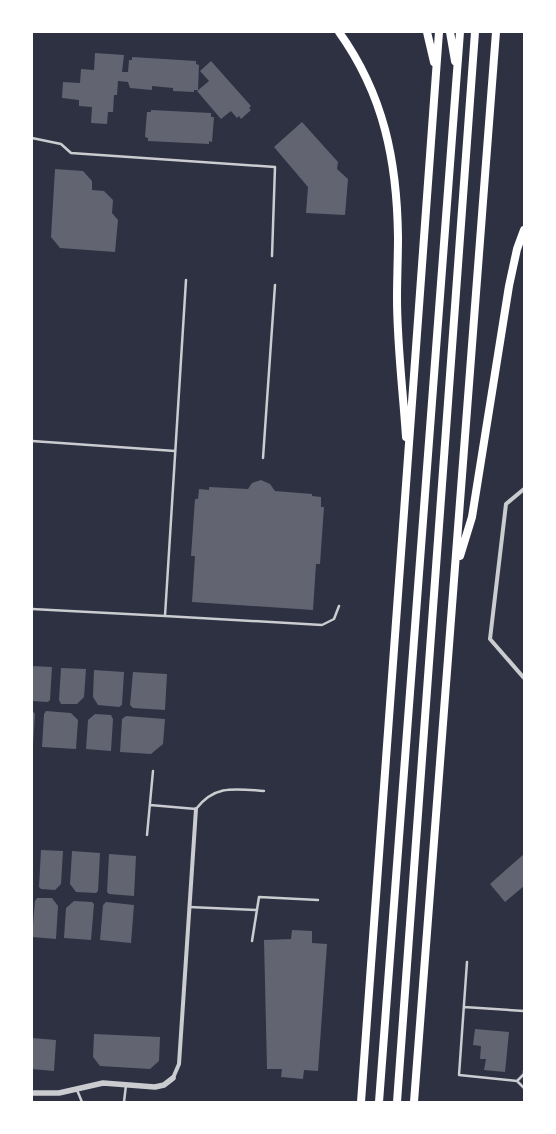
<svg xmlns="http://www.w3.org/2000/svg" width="556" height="1134" viewBox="0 0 556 1134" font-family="Barlow,sans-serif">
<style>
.building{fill:#626471}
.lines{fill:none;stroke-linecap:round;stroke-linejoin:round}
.service{stroke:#caccd0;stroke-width:2.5}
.minor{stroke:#caccd0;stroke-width:4}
.tertiary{stroke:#caccd0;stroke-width:5.5}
.motorway{stroke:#fff;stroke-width:8}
</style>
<rect width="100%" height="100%" fill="#2d3142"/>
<!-- building -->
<path class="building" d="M95 53 124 55 122 72H128L129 60H132V57L196 61V64L199 65 198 90H194V92L173 91V88L152 86V90L130 88 128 82 118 81 117 95H114L113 112H108L107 124 91 123 92 107 79 106V100L62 98 63 82 80 83 81 69 94 70Z
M211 61 251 106 249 108 251 110 241 119 239 116 237 118 231 111 221 119 197 91 209 81 200 71Z
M151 110 211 113V117H214L212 142 209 141V144L148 141V138L145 137 147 112H151Z
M302 122 338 162 337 169 348 179 345 215 306 213 308 187 274 147Z
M55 169 83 171 92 181V190L104 191 113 200 112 213 118 220 115 252 60 248 51 237Z
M261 480 270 484 275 491 312 494V496L321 497V507H324L320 564H316L313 610 192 602 195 556H191L195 499H198L199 489 209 490V487L248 489 252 483Z
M32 666 52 667 50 700 48 702 32 701Z
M61 668 86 669 84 697 77 704H61L59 700Z
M94 670 124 672 122 705 119 707 98 705 93 697Z
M133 672 167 674 165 710 133 708 130 705Z
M32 710 35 714 33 745H32Z
M46 711 71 713 78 720 76 749 42 747 44 714Z
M95 714 111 715 113 719 111 751 86 749 88 720Z
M126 716 165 719 163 744 151 754 120 752 122 719Z
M41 850 63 851 61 884 55 890 41 889 39 887Z
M72 851 100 853 98 891 96 893 76 892 70 884Z
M109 854 136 856 134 896 109 894 107 892Z
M524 854V886L505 902 490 884Z
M37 898H52L58 906 56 939 32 937 35 901Z
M74 901 92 902 94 904 91 940 64 938 66 908Z
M106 902 134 905 131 943 100 940 103 905Z
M292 930 312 931V943L327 944 318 1071 304 1070 303 1079 281 1077 282 1069H267L264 940 291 939Z
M475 1029 509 1032 505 1072 484 1070 486 1059H480L481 1046 473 1045Z
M94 1034 160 1037 159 1061 150 1069 100 1066 93 1057Z
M32 1038 56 1040 54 1071 32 1069Z"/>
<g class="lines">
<!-- service -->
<path class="service" d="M32 138 61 144 71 153 275 167 272 256
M32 441 175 451
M263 458 275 285
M32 609 165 616 186 280
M165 616 322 625 334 619 339 606
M150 805 196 809C215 784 236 789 264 791
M147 835 153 771
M189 907 257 910
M252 941 259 897 318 900
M467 962 459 1075 517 1081 524 1088
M464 1007 524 1011
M517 1081 524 1074V1071
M77 1090 82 1102
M124 1102 126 1085"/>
<!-- minor -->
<path class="minor" d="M524 489 506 504 490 639 524 678
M173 1078 179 1064 196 809"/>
<!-- tertiary -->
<path class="tertiary" d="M32 1093H59L103 1083 155 1087 164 1085 173 1078"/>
<!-- motorway -->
<path class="motorway" d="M339 32C384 95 397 161 398 237 398 257 397 278 397 298 397 344 403 391 406 437
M427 32 434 62
M450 32 455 61
M460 556 472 517 509 286 517 249 524 230
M361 1102 439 32
M379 1102 460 32
M397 1102 475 32
M414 1102 496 32"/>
</g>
<!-- border -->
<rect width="556" height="1134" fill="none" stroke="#ffffff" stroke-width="66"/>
</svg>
